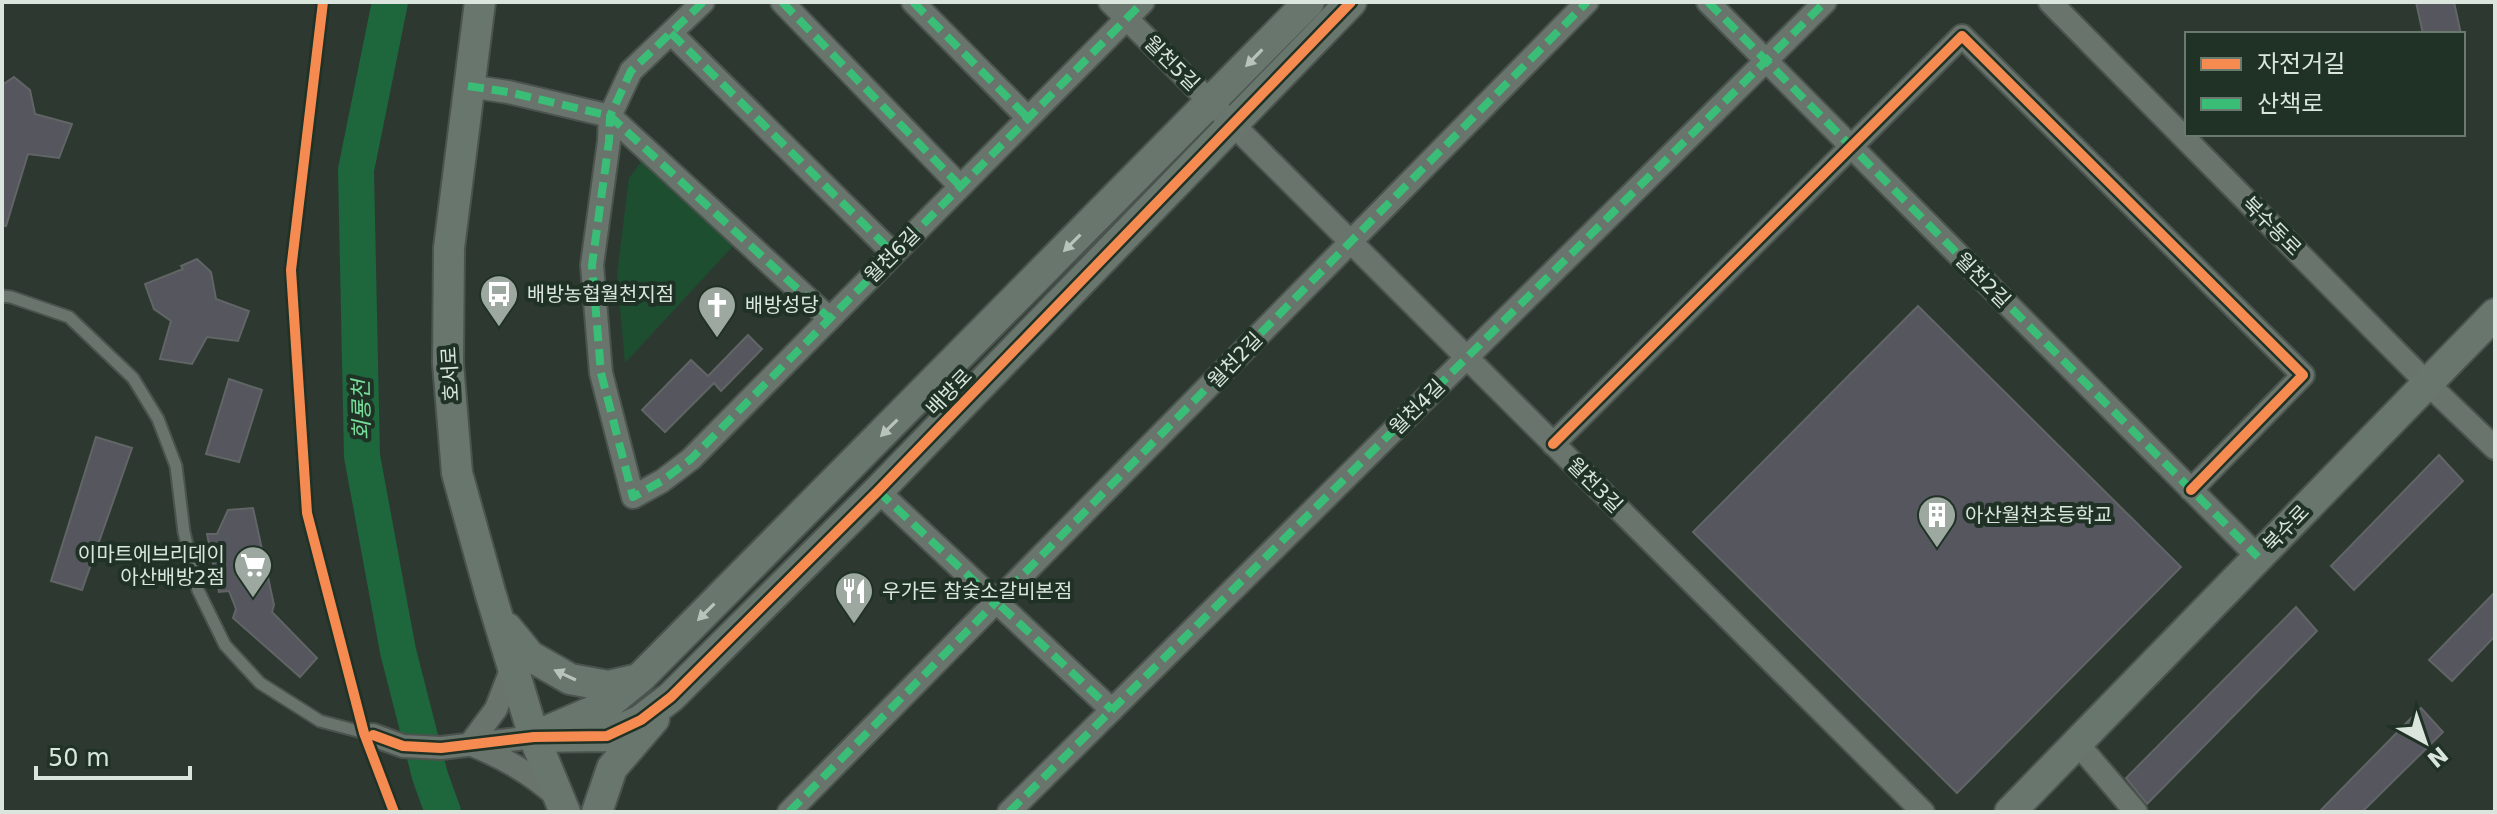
<svg xmlns="http://www.w3.org/2000/svg" width="2497" height="814" viewBox="0 0 2497 814" font-family="'DejaVu Sans','Noto Sans KR',sans-serif">
<style>
.green{fill:#1d4e30}
.lines{fill:none;stroke-linecap:round;stroke-linejoin:round}
.river{stroke:#1e663b;stroke-width:36}
.building{fill:#56565f;stroke:#616565;stroke-width:2}
.lane-casing{stroke:#4a534d;stroke-width:15}
.street-casing{stroke:#4a534d;stroke-width:26}
.secondary-casing{stroke:#4a534d;stroke-width:34}
.lane{stroke:#69746c;stroke-width:11}
.street{stroke:#69746c;stroke-width:22}
.secondary{stroke:#69766d;stroke-width:30}
.quiet{stroke:#3abd76;stroke-width:8;stroke-dasharray:16 8;stroke-linecap:butt}
.cycleway-casing{stroke:#1f3225;stroke-width:15}
.cycleway{stroke:#f68b52;stroke-width:10}
.oneway{fill:#b8c4bb}
.labels{text-anchor:middle;stroke-width:8;stroke-linejoin:round;paint-order:stroke}
.street-label{font-size:20px;fill:#dae5dd;stroke:#1f3225}
.poi-label{font-size:20px;fill:#dae5dd;stroke:#1f3225;text-anchor:start}
.water-label{font-size:22px;font-style:italic;fill:#7d9;stroke:#1f3225}
</style>
<rect width="100%" height="100%" fill="#2d3830"/>
<!-- green -->
<path class="green" d="M643 159 733 246 625 363 617 274 629 178Z"/>
<g class="lines">
<!-- river -->
<path class="river" d="M390 2 356 170 362 456 398 651 430 776 443 812"/>
</g>
<!-- building -->
<path class="building" d="M2416 2H2454L2461 34H2423Z
M14 77 30 90 35 114 72 124 59 158 28 154 6 226 2 225V85Z
M197 259 211 272 216 299 249 311 238 341 207 337 192 364 160 359 171 321 154 309 145 284 183 269 181 266Z
M1918 306 2181 567 1957 793 1693 532Z
M748 335 762 349 721 391 714 383 665 432 642 410 691 360 708 376Z
M229 379 262 390 239 462 206 454Z
M96 437 132 448 82 590 51 581Z
M2439 455 2463 481 2354 590 2331 566Z
M253 508 274 605 272 612 317 658 300 677 233 618 236 609 229 591 219 592 207 534H217L228 510Z
M2495 592V636L2452 681 2429 660Z
M2296 607 2317 631 2147 804 2126 778Z
M2421 708 2443 732 2362 812H2319Z"/>
<g class="lines">
<!-- lane casing -->
<g class="lane-casing">
<path id="lane" d="M2 296 11 297 69 317 133 378 158 419 176 466 184 532 198 590 225 645 260 683 320 721 373 735"/>
</g>
<!-- street casing -->
<g class="street-casing">
<path id="street" d="M703 2 631 71 610 116 609 141 592 265 601 373 633 497 662 481 691 459 1143 2
M782 2 960 186
M913 2 1028 118
M1110 2 1923 812
M1708 2 2258 557
M2050 2 2428 384 2495 448
M671 33 893 253
M468 86 508 92 610 116 829 318
M1553 444 1962 36 2303 375 2191 490
M878 491 1112 710
M513 665 496 709 470 744C502 757 530 772 556 796
M373 735 403 746 441 748 534 737
M2077 743 2136 812
M789 812 1587 2
M1009 812 1825 2"/>
</g>
<!-- secondary casing -->
<g class="secondary-casing">
<path id="secondary" d="M480 2 449 248 448 363 457 473 490 592 534 737 565 812
M507 628 530 656 570 679 608 686 638 679
M547 731 607 705 640 678 1309 2
M534 737 607 736 641 720 671 697 878 491 1351 2
M597 812 612 768 654 719
M2010 812 2495 314"/>
</g>
<!-- lane -->
<use href="#lane" class="lane"/>
<!-- street -->
<use href="#street" class="street"/>
<!-- secondary -->
<use href="#secondary" class="secondary"/>
<!-- quiet -->
<path class="quiet" d="M703 2 631 71 610 116 609 141 592 265 601 373 633 497 662 481 691 459 1143 2
M782 2 960 186
M913 2 1028 118
M1708 2 2258 557
M671 33 893 253
M468 86 508 92 610 116 829 318
M878 491 1112 710
M789 812 1587 2
M1009 812 1825 2"/>
<!-- cycleway casing -->
<g class="cycleway-casing">
<path id="cycleway" d="M323 2 291 270 307 513 364 733 394 812
M1553 444 1962 36 2303 375 2191 490
M373 735 403 746 441 748 534 737 607 736 641 720 671 697 878 491 1351 2"/>
</g>
<!-- cycleway -->
<use href="#cycleway" class="cycleway"/>
</g>
<!-- one-way arrows -->
<defs><path id="oneway-solid" d="M-6-.8H1V-3.2L6.5 0L1 3.2V.8H-6Z" transform="scale(2)"/></defs>
<g class="oneway">
<use href="#oneway-solid" transform="translate(1254 58) rotate(134)"/>
<use href="#oneway-solid" transform="translate(1072 243) rotate(135)"/>
<use href="#oneway-solid" transform="translate(889 428) rotate(135)"/>
<use href="#oneway-solid" transform="translate(706 612) rotate(135)"/>
<use href="#oneway-solid" transform="translate(565 675) rotate(-155)"/>
</g>
<!-- icons -->
<defs>
<g id="bus-pin" transform="scale(2)"><path d="M0 17L-7.5 6A9.5 9.5 0 1 1 7.5 6Z" fill="#9da8a0" stroke="#1f3225"/><path d="M-5-6H5V4H4V6H2V4H-2V6H-4V4H-5ZM-3.5-4V0h7V-4ZM-3.5 1.2v1.5H-2V1.2ZM2 1.2v1.5H3.5V1.2Z" fill="#fff"/></g>
<g id="church-pin" transform="scale(2)"><path d="M0 17L-7.5 6A9.5 9.5 0 1 1 7.5 6Z" fill="#9da8a0" stroke="#1f3225"/><path d="M-1.2-6h2.4v3.5h3.3v2.4h-3.3V6h-2.4V-.1h-3.3v-2.4h3.3Z" fill="#fff"/></g>
<g id="building-pin" transform="scale(2)"><path d="M0 17L-7.5 6A9.5 9.5 0 1 1 7.5 6Z" fill="#9da8a0" stroke="#1f3225"/><path d="M-4-6H4V6H1V3H-1V6H-4ZM-2.5-4.3h1.7v1.8h-1.7ZM.8-4.3h1.7v1.8H.8ZM-2.5-1h1.7V.8h-1.7ZM.8-1h1.7V.8H.8Z" fill="#fff"/></g>
<g id="supermarket-pin" transform="scale(2)"><path d="M0 17L-7.5 6A9.5 9.5 0 1 1 7.5 6Z" fill="#9da8a0" stroke="#1f3225"/><path d="M-6-5.5h2.5l.6 2H6L4.5 2H-2.5L-4.4-4H-6ZM-1.5 3.2a1.3 1.3 0 1 0 .1 0ZM3 3.2a1.3 1.3 0 1 0 .1 0Z" fill="#fff"/></g>
<g id="restaurant-pin" transform="scale(2)"><path d="M0 17L-7.5 6A9.5 9.5 0 1 1 7.5 6Z" fill="#9da8a0" stroke="#1f3225"/><path d="M-5-6h1v4h1v-4h1v4h1v-4h1v5L-1.5 .5V6h-2V.5L-5-1ZM5-6V6H3V1.5H1.5Q1.5-4 5-6Z" fill="#fff"/></g>
</defs>
<g fill-rule="evenodd">
<use href="#bus-pin" x="499" y="294"/>
<use href="#church-pin" x="717" y="305"/>
<use href="#building-pin" x="1937" y="515"/>
<use href="#supermarket-pin" x="253" y="565"/>
<use href="#restaurant-pin" x="854" y="591"/>
</g>
<g class="labels">
<!-- street labels -->
<g class="street-label">
<text transform="translate(1172 63) rotate(45)" y="7">월천5길</text>
<text transform="translate(2272 226) rotate(45)" y="7">북수동로</text>
<text transform="translate(892 255) rotate(-45)" y="7">월천6길</text>
<text transform="translate(1983 280) rotate(45)" y="7">월천2길</text>
<text transform="translate(1235 360) rotate(-46)" y="7">월천2길</text>
<text transform="translate(450 374) rotate(-93)" y="7">호서로</text>
<text transform="translate(949 392) rotate(-46)" y="7">배방로</text>
<text transform="translate(1417 407) rotate(-45)" y="7">월천4길</text>
<text transform="translate(1595 485) rotate(45)" y="7">월천3길</text>
<text transform="translate(2286 528) rotate(-46)" y="7">북수로</text>
</g>
<!-- poi labels -->
<g class="poi-label">
<text x="527" y="301">배방농협월천지점</text>
<text x="745" y="312">배방성당</text>
<text x="1965" y="522">아산월천초등학교</text>
<text x="225" y="561" text-anchor="end">이마트에브리데이<tspan x="225" dy="23">아산배방2점</tspan></text>
<text x="882" y="598">우가든 참숯소갈비본점</text>
</g>
<!-- water labels -->
<g class="water-label">
<text transform="translate(361 410) rotate(-91)" y="8">회룡천</text>
</g>
</g>
<!-- border -->
<rect width="2497" height="814" fill="none" stroke="#dae5dd" stroke-width="8"/>
<!-- legend -->
<rect x="2185" y="32" width="280" height="104" fill="#1f3225" stroke="#6a7a6f" stroke-width="2"/>
<rect x="2201" y="58" width="40" height="12" fill="#f68b52" stroke="#6a7a6f" stroke-width="2"/>
<text x="2257" y="72" font-size="24" fill="#dae5dd">자전거길</text>
<rect x="2201" y="98" width="40" height="12" fill="#3abd76" stroke="#6a7a6f" stroke-width="2"/>
<text x="2257" y="112" font-size="24" fill="#dae5dd">산책로</text>
<!-- north arrow -->
<g transform="translate(2425 742) rotate(140)" stroke="#1f3225" stroke-width="6" paint-order="stroke">
<path d="M0-6L14 30L0 20L-14 30Z" fill="#dae5dd"/>
<text y="-12" font-size="22" font-weight="bold" text-anchor="middle" fill="#dae5dd">N</text>
</g>
<!-- scale -->
<path d="M36 766v12h154v-12" fill="none" stroke="#dae5dd" stroke-width="4"/>
<text x="48" y="766" font-size="24" fill="#dae5dd" stroke="#1f3225" stroke-width="6" paint-order="stroke">50 m</text>
</svg>
